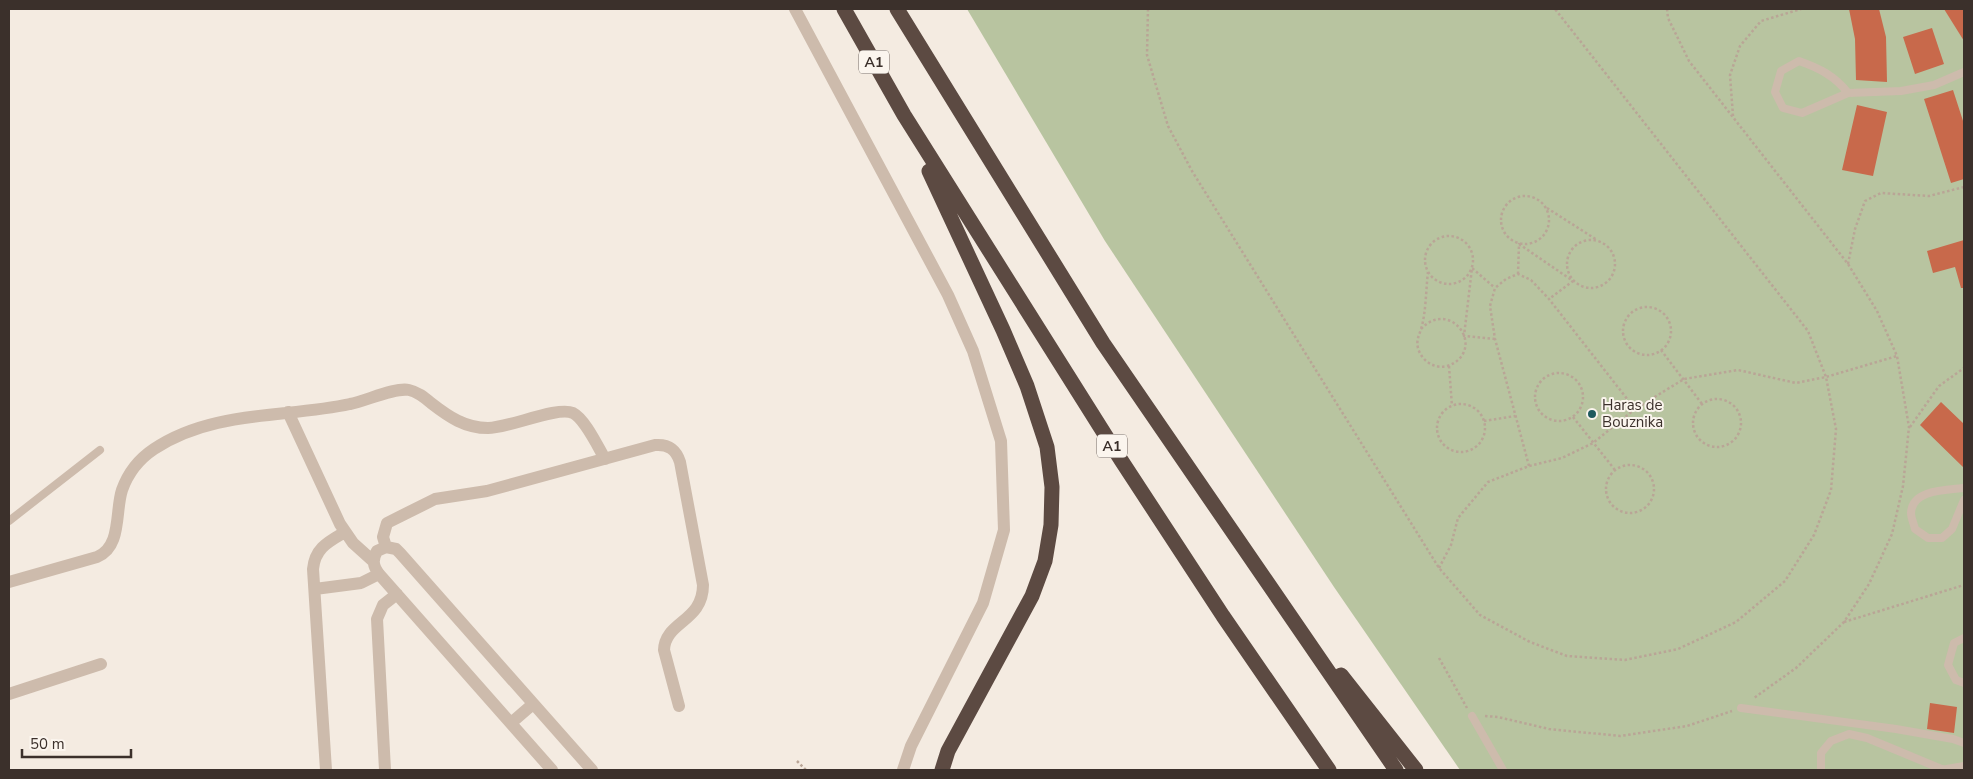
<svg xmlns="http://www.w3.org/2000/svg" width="1973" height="779" viewBox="0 0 1973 779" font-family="'Nunito Sans',sans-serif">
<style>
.green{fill:#b8c4a0}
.building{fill:#c8694b}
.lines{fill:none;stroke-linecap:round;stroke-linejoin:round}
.path{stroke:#b9a596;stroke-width:2.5;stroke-dasharray:2.5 2.5;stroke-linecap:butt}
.lane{stroke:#cdbbac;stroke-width:8}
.street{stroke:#cdbbac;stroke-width:12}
.highway{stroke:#5c4a42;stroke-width:15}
.poi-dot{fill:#1f5a5e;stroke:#fbf5ee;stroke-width:2}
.labels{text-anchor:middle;stroke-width:4;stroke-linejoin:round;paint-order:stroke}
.shield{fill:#fbf5ee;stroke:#756b66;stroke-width:1}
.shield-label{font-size:14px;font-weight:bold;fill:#3b302b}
.poi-label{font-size:15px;fill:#3b302b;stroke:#fbf5ee;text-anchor:start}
</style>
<rect width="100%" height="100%" fill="#f4ebe1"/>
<!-- green -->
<path class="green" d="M967 9H1964V770H1460L1334 587 1105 241Z"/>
<!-- building -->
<path class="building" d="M1849 9H1879L1886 37 1887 82 1856 80 1855 39Z
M1944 9H1964V41Z
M1932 28 1944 64 1915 74 1903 37Z
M1953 90 1964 124V179L1951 183 1924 99Z
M1857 105 1887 112 1873 176 1842 170Z
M1964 240V288H1961L1955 267 1933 273 1927 251Z
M1941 402 1964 424V468L1920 425Z
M1930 703 1957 707 1954 733 1927 729Z"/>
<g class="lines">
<!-- path -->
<path class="path" d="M1148 9 1147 55 1168 126 1192 171 1439 568 1480 615 1530 642 1567 656 1625 660 1678 649 1736 622 1785 581 1814 535 1831 490 1836 429 1826 377 1808 331 1555 9
M1667 9 1668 18 1689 61 1848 264 1877 311 1897 356 1909 427 1903 486 1892 534 1869 584 1844 622 1796 668 1754 698
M1733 116 1730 75 1740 46 1761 21 1801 9
M1501 220a24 24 0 1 1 48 0a24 24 0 1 1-48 0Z
M1547 208 1597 240
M1425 260a24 24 0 1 1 48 0a24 24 0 1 1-48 0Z
M1567 264a24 24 0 1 1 48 0a24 24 0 1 1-48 0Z
M1848 264 1855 229 1865 201 1881 193 1929 196 1964 187
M1518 274 1519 244 1573 281 1549 299
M1623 331a24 24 0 1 1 48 0a24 24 0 1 1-48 0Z
M1421 329C1449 299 1484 344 1454 363 1449 366 1442 368 1436 366 1427 364 1420 356 1418 348 1416 340 1419 336 1421 329 1426 314 1426 288 1428 272
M1495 339 1464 336 1472 268 1495 288
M1661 350 1702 404
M1449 366 1452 406
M1535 397a24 24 0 1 1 48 0a24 24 0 1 1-48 0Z
M1693 423a24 24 0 1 1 48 0a24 24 0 1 1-48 0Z
M1437 428a24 24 0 1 1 48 0a24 24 0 1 1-48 0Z
M1573 417 1615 470
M1484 421 1515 416
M1910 427 1939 386 1964 368
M1606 489a24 24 0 1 1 48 0a24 24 0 1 1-48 0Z
M1529 466 1495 339 1490 306 1495 288 1506 279 1518 274 1531 280 1549 299 1635 409
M1439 568 1451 545 1458 518 1488 482 1529 466 1562 458 1593 443 1635 409 1684 379 1738 370 1796 383 1826 377 1897 356
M1844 622 1964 585
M1439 658 1467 708
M1485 716 1498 717 1549 729 1620 736 1687 726 1732 711
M797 761 806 770"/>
<!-- lane -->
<path class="lane" d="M1848 93C1835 76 1819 68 1799 61L1781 71 1775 92 1783 108 1802 113 1848 93 1901 91 1934 85 1964 72
M1964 488C1947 490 1912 489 1911 513 1911 518 1914 524 1915 529L1928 538H1942L1952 529 1964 500
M9 521 100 450
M1964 638 1954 643 1948 665 1956 680 1964 683
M1741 708 1896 729 1953 739 1964 743
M1472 716 1503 770
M1821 770V753L1831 741 1849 734 1867 738 1944 770
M1941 770 1964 766"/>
<!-- street -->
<path class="street" d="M795 9 948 295 973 351 1001 441 1004 530 983 603 911 746 903 770
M288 412 340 524 353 543 373 561
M386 547 383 537 387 523 435 499 487 491 655 445C668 444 676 449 680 462L703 585C703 622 665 621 664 650L679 706
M9 582 97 557C122 547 115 511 122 490 128 473 139 459 154 449 212 410 285 418 350 404 366 401 395 387 409 390 418 392 424 397 431 403 449 417 465 428 488 428 509 428 557 406 573 413 585 419 598 447 605 459
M315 589 361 583 379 574
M9 694 101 664
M511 723 533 704
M326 770 313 569C315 548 328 542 345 532
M385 770 377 619 383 605 397 594
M552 770 379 574C373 566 372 560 377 551L386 547 396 549 400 553 592 770"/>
<!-- highway -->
<path class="highway" d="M844 9 904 115 1121 460 1223 616 1329 770
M897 9 1103 343 1396 770
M929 171 1003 330 1027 386 1047 447 1052 487 1051 525 1045 561 1032 596 948 751 942 770
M1341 675 1416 770"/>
</g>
<!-- markers -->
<circle class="poi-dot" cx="1592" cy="414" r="5"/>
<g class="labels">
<!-- shield labels -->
<g class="shield">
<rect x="859" y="50.5" width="30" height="23" rx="4"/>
<rect x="1097" y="434.5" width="30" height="23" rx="4"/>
</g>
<g class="shield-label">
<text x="874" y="67">A1</text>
<text x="1112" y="451">A1</text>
</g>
<!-- poi labels -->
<g class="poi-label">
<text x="1602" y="410">Haras de<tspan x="1602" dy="17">Bouznika</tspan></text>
</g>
</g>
<!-- border -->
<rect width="1973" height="779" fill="none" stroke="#3b302b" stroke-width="20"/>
<!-- scale -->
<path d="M22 749v8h109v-8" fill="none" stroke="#3b302b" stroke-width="2.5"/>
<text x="30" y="749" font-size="15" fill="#3b302b" stroke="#fbf5ee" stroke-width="4" paint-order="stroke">50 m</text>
</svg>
